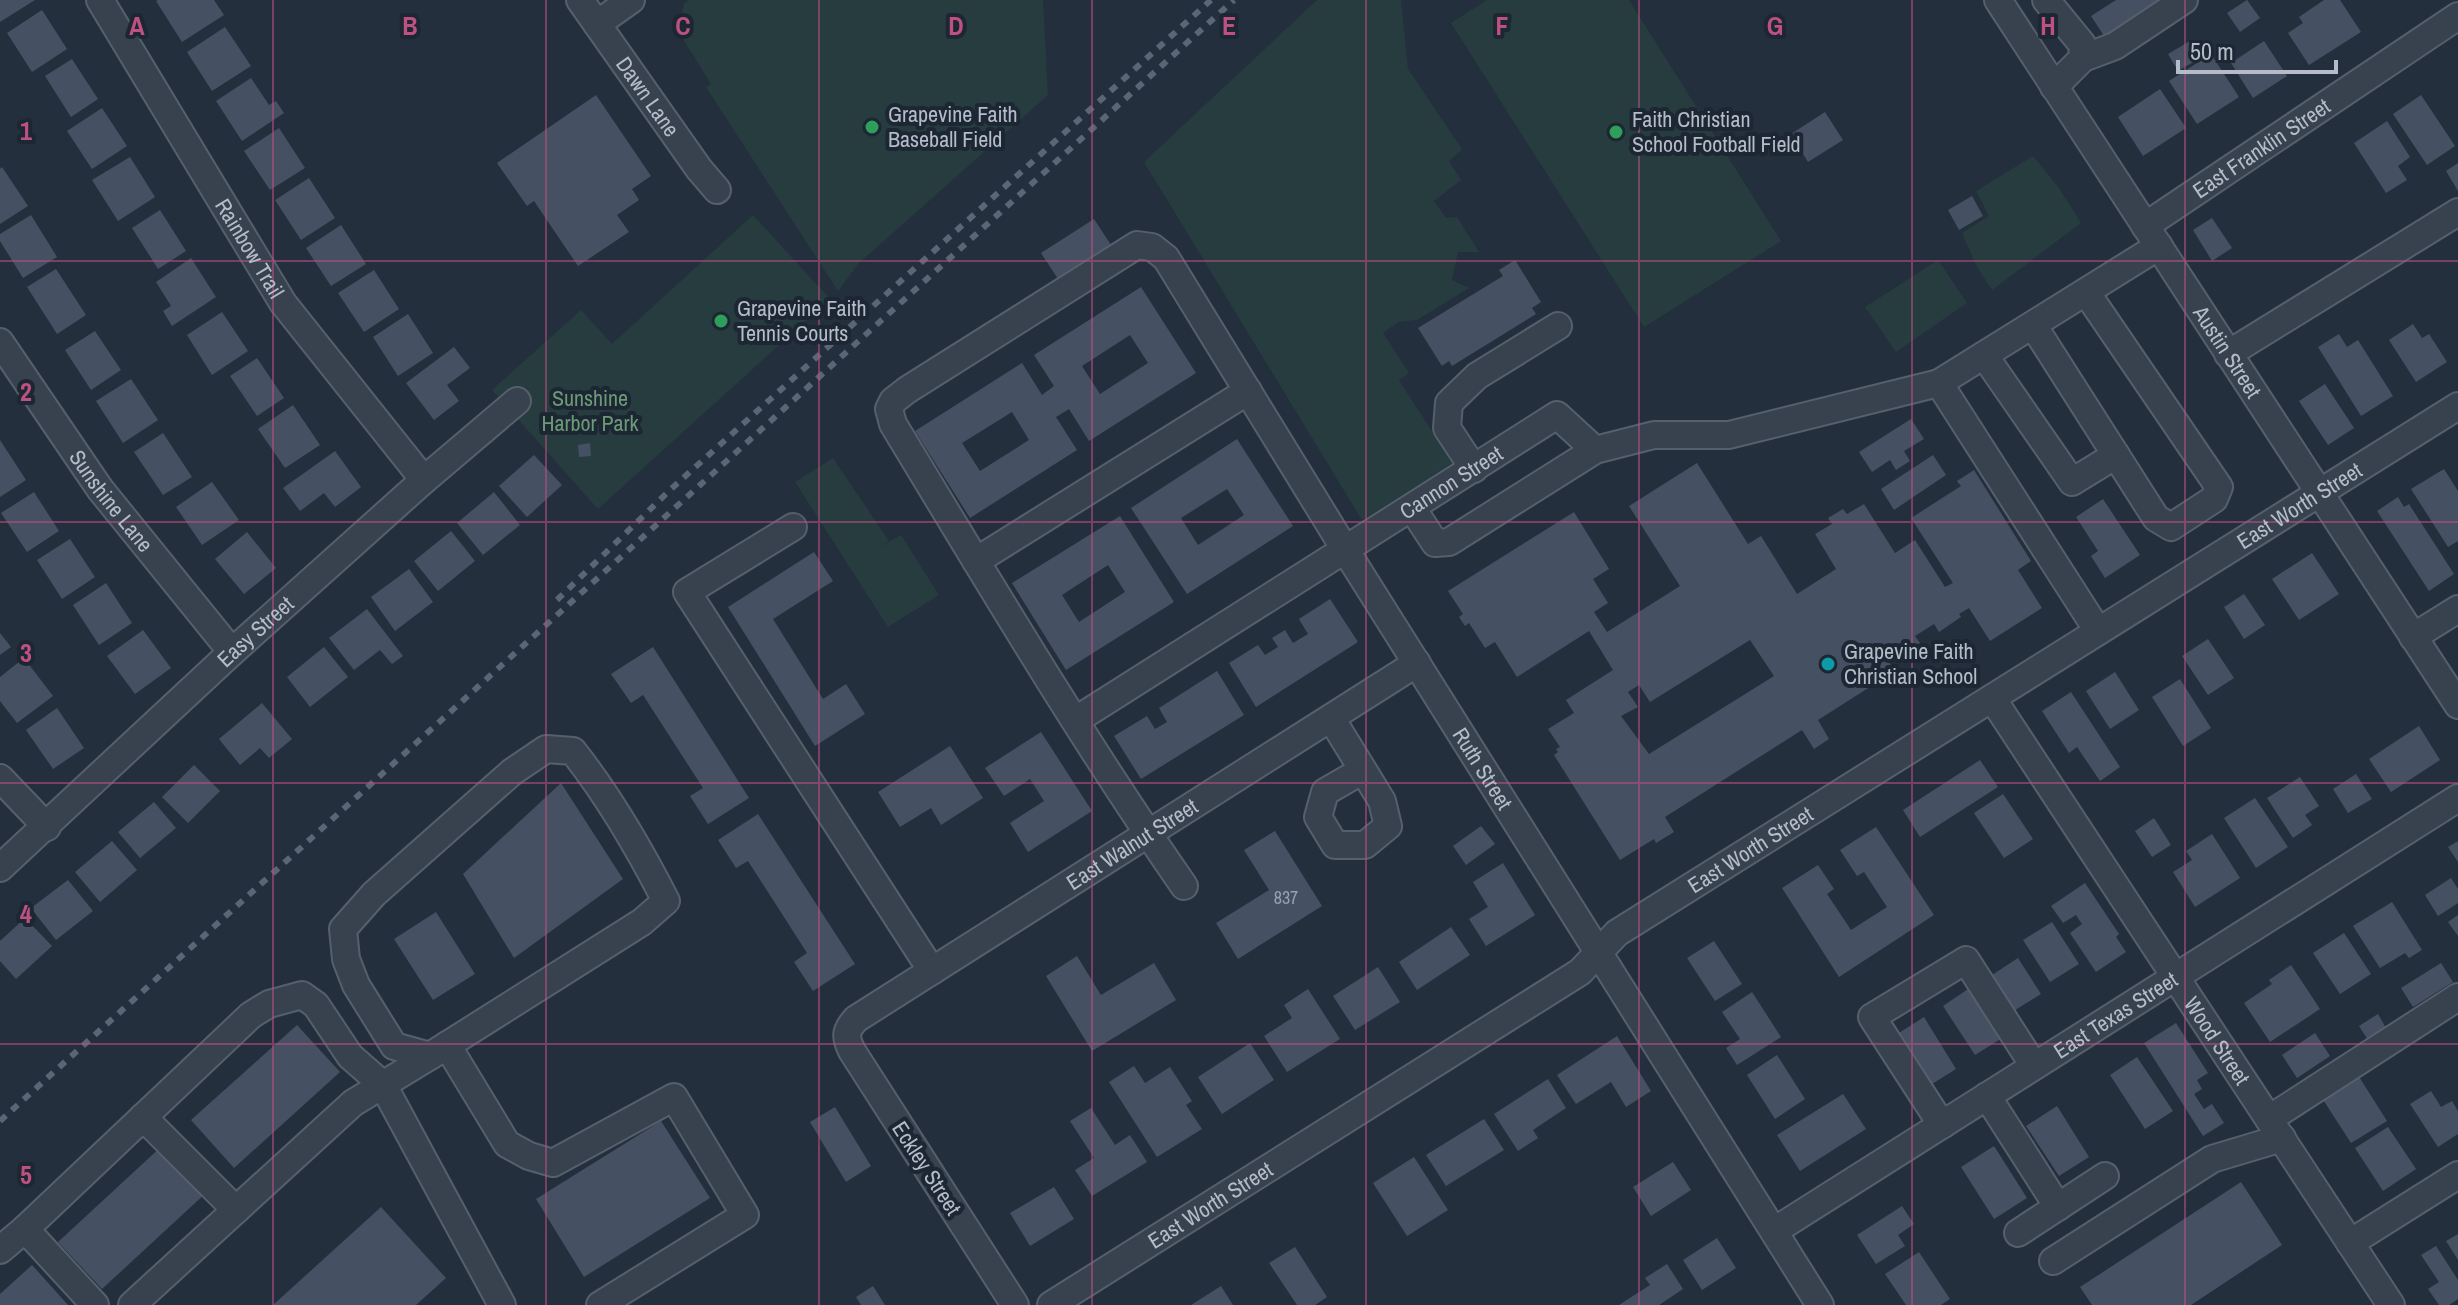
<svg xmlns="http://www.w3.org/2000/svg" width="2458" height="1305" viewBox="0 0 2458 1305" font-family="'Archivo Narrow',sans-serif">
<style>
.green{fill:#263c3f}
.building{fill:#455162;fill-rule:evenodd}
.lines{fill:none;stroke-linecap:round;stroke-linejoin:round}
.minor-casing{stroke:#565f6c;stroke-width:30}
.minor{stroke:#38414e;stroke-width:26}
.rail{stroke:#5a6575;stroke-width:6;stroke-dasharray:8 8;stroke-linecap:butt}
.grid{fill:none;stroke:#bd5182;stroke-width:2;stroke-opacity:0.55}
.leisure-dot{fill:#2e9e5b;stroke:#1d2633;stroke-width:3}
.culture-dot{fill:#0f9aa8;stroke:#1d2633;stroke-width:3}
.labels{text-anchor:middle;stroke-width:8;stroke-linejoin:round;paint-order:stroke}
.number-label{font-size:18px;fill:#98a1af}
.street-label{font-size:22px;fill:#b4bcc9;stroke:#1d2633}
.poi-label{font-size:22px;fill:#b4bcc9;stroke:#1d2633;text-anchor:start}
.park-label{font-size:22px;fill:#6b9a76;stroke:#1d2633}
.grid-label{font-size:26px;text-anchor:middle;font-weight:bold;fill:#bd5182;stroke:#1d2633;stroke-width:8;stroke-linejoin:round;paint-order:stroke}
</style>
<rect width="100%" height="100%" fill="#242f3e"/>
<!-- green -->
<path class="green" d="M689 0H1043L1048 95 858 264 838 291 706 87 711 84 678 31 684 3Z
M1317 0H1401L1408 69 1462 149 1449 161 1461 180 1434 201 1446 218 1457 217 1479 252H1458L1452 280 1469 288 1417 320 1398 322 1383 333 1409 373 1399 380 1453 464 1362 520 1144 162Z
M1487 0H1629L1781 241 1644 327 1451 23Z
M2033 156 2059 188 2081 223 1992 290 1977 267 1962 233 1989 216 1976 191Z
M753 215 830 299 598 509 492 390 581 310 612 344Z
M1938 260 1967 303 1896 352 1865 307Z
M833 458 889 541 879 548 901 535 939 595 888 627 795 482Z"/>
<!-- building -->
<path class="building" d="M0 0H35L0 22Z
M158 0H214L224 15 182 42 156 1Z
M2116 0H2163L2108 42 2091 16Z
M2247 0 2260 18 2240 32 2227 13Z
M2324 0H2340L2361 32 2309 65 2288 33 2303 23 2299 17Z
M42 10 67 49 32 72 7 33Z
M225 27 251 66 212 91 187 52Z
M2190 41 2200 58 2178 71 2168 54Z
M2264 41 2287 76 2253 98 2231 63Z
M2211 54 2239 97 2197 124 2169 81Z
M72 59 98 99 71 117 45 76Z
M251 78 269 105 276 101 284 113 242 141 216 101Z
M2160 89 2186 128 2143 156 2118 117Z
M596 95 651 176 632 189 639 200 617 215 629 232 578 266 534 201 527 206 497 163Z
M2421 95 2455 146 2427 165 2393 114Z
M102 108 127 146 92 169 67 131Z
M1825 112 1843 140 1808 162 1791 134Z
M2387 121 2410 157 2398 166 2407 180 2386 193 2354 143Z
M279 128 305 168 270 190 244 151Z
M130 157 155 197 118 221 92 180Z
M2458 163V191L2446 171Z
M2 167 28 206 0 224V169Z
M309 178 335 218 301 240 275 200Z
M1972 196 1983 216 1959 230 1948 210Z
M160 210 186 251 158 269 132 228Z
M31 215 57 257 23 278 0 241V234Z
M2212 218 2232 248 2212 261 2193 230Z
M1094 219 1111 245 1058 279 1041 253Z
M341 225 366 264 331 286 306 248Z
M191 258 216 297 172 326 163 311 171 306 156 282Z
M1515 260 1541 302 1532 308 1536 314 1452 366 1449 361 1442 366 1418 328 1503 276 1499 270Z
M56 269 86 315 57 334 27 287Z
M374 270 399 309 364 332 338 293Z
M1141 287 1196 373 1089 441 1069 409 1056 417 1077 450 970 518 915 431 1022 363 1042 395 1054 386 1034 355ZM1130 335 1148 363 1100 394 1082 366ZM1012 412 1029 440 980 471 962 443Z
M222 312 248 351 212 375 187 335Z
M408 314 433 353 398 376 373 337Z
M2413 324 2422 338 2429 334 2447 362 2416 382 2389 340Z
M95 331 121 370 91 390 65 350Z
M2339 334 2347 347 2358 340 2393 396 2361 416 2318 347Z
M454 347 470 368 447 385 459 401 434 420 406 383Z
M257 358 284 398 257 416 230 376Z
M131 379 158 420 123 443 96 401Z
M2325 384 2354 428 2328 445 2299 401Z
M293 405 320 445 285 468 258 429Z
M1911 419 1924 439 1904 451 1910 461 1896 470 1890 460 1872 472 1859 452Z
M163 433 192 477 163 495 134 452Z
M1237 439 1293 526 1187 594 1131 508ZM1227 489 1244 515 1198 545 1181 518Z
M0 440 26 480 0 497Z
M590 443 591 456 579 457 578 445Z
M335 451 361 487 335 507 324 493 300 511 283 488Z
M534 455 562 485 527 517 499 486Z
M1933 455 1946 475 1894 510 1881 489Z
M1697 463 1748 544 1761 536 1797 594 1836 569 1815 534 1832 524 1828 518 1843 509 1847 514 1864 504 1895 553 1915 540 1945 587 1953 583 1911 518 1961 486 1957 481 1974 470 2031 561 2018 570 2042 608 1990 641 1969 608 1959 614 1961 617 1939 632 1934 624 1915 636 1920 643 1899 656 1897 653 1887 659 1895 671 1818 720 1829 739 1814 749 1802 730 1665 817 1674 832 1656 843 1654 839 1620 860 1554 755 1558 752 1556 749 1560 747 1548 729 1574 713 1566 700 1613 670 1589 631 1517 677 1495 642 1485 648 1469 623 1465 626 1459 617 1463 614 1448 591 1574 512 1609 569 1593 579 1608 603 1594 612 1607 632 1680 586 1629 506ZM1750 640 1774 676 1649 754 1621 716 1638 707 1628 692 1639 685 1650 702Z
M2444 469 2458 491V541L2448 547 2411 489Z
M212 482 239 520 202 545 176 507Z
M34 492 59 531 27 552 1 513Z
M494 492 520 525 483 555 457 523Z
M2398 497 2404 507 2409 504 2454 574 2429 591 2377 511Z
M2103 499 2140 555 2105 578 2091 556 2098 551 2076 517Z
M1120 516 1174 602 1066 670 1012 583ZM1108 565 1125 592 1079 622 1062 595Z
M451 531 475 561 438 591 414 561Z
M247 532 276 568 244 594 215 559Z
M70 539 95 577 62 599 37 560Z
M814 552 833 581 773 619 823 699 846 684 865 714 815 746 728 607Z
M2312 553 2339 594 2299 620 2272 579Z
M409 569 433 602 395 631 371 597Z
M106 583 132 623 99 645 73 605Z
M2244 594 2265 625 2244 639 2224 607Z
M1330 599 1358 642 1256 707 1229 663 1258 645 1265 655 1278 647 1272 638 1285 630 1293 643 1308 634 1299 619Z
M367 609 403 656 392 664 380 650 354 670 329 638Z
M143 630 171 668 135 694 107 656Z
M0 633 11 647 0 655Z
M2208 639 2234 678 2208 695 2182 656Z
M324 647 348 677 310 707 287 677Z
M653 647 749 798 708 824 690 796 703 788 643 695 631 703 611 674Z
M24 658 53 696 17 723 0 701V677Z
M1217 671 1244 715 1141 779 1114 736 1147 716 1155 729 1167 722 1159 708Z
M2115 672 2139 710 2110 729 2086 691Z
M2180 679 2211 728 2183 746 2152 697Z
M2071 692 2120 767 2100 781 2077 747 2069 753 2042 711Z
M262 703 292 739 269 758 260 748 240 765 219 739Z
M57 708 84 748 53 769 26 730Z
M2419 726 2440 760 2391 792 2369 759Z
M1041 732 1092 811 1028 852 1010 823 1044 801 1030 779 1004 796 985 768Z
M950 746 983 798 941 825 931 808 900 827 878 792Z
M1980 760 1998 787 1920 837 1903 810Z
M194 765 220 791 188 823 162 797Z
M2356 774 2372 799 2348 813 2333 789Z
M2300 777 2319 806 2305 815 2312 825 2293 838 2267 798Z
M561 783 623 879 514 958 463 874Z
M2003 794 2033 839 2004 858 1974 813Z
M2255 798 2288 847 2256 868 2224 818Z
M154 802 176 828 140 858 118 832Z
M758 814 855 964 813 991 794 962 807 953 748 861 736 868 718 840Z
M2154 818 2171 845 2152 857 2135 831Z
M1481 826 1495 844 1466 865 1453 846Z
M1876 827 1934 915 1839 977 1782 888 1818 865 1834 889 1827 894 1851 930 1887 907 1864 872 1857 876 1840 850Z
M1275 831 1322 906 1238 959 1216 923 1269 890 1244 850Z
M2212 834 2240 878 2195 907 2173 872 2192 860 2186 851Z
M112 841 137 870 100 902 75 872Z
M2458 841V862L2448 847Z
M1503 863 1535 915 1486 946 1469 919 1488 907 1473 882Z
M2451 878 2458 889V903L2438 916 2425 895Z
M68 880 93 911 56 940 31 908Z
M2085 883 2119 934 2116 937 2126 952 2096 972 2070 933 2082 924 2076 915 2063 923 2051 906Z
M2392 902 2422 950 2409 958 2405 953 2380 968 2353 926Z
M436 912 475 974 433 1000 394 939Z
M2458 915V936L2448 922Z
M25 918 52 946 16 979 0 961V941Z
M2052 922 2079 964 2050 982 2023 940Z
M1451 927 1470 955 1417 990 1399 962Z
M2344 933 2371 974 2340 994 2313 953Z
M1714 941 1742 984 1715 1001 1687 958Z
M1077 956 1101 995 1154 963 1176 1000 1092 1051 1046 976Z
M2018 958 2041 994 2012 1012 1989 977Z
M2441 963 2453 982 2413 1007 2401 988Z
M2291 965 2320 1009 2270 1042 2244 1003 2272 984 2269 980Z
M1378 967 1400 1002 1355 1030 1333 996Z
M1974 985 2007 1035 1975 1055 1943 1006Z
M1308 989 1340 1039 1287 1072 1264 1036 1292 1018 1284 1005Z
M1752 992 1781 1037 1737 1065 1726 1048 1740 1039 1722 1012Z
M2378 1014 2386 1028 2368 1040 2359 1026Z
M1924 1017 1956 1069 1924 1089 1891 1038Z
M2176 1023 2208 1073 2197 1080 2202 1089 2194 1094 2204 1109 2212 1104 2224 1123 2203 1136 2144 1043Z
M297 1025 340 1072 234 1168 191 1120Z
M2315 1033 2330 1056 2297 1078 2282 1055Z
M1617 1036 1651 1091 1626 1107 1611 1082 1576 1104 1557 1075Z
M1250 1043 1274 1080 1222 1114 1198 1077Z
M1777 1055 1805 1099 1775 1119 1747 1075Z
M2137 1057 2173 1111 2145 1129 2110 1075Z
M1134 1066 1145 1083 1170 1067 1192 1101 1186 1105 1202 1129 1157 1157 1109 1082Z
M2356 1072 2387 1121 2351 1143 2320 1095Z
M1548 1079 1566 1108 1533 1130 1538 1138 1518 1151 1494 1114Z
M2431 1091 2441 1107 2452 1101 2458 1111V1134L2438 1147 2410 1104Z
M1843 1094 1866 1129 1800 1171 1777 1135Z
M2057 1106 2089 1157 2059 1176 2026 1126Z
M835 1107 871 1166 846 1182 810 1122Z
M1091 1108 1115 1145 1130 1135 1147 1162 1092 1196 1075 1170 1094 1158 1070 1121Z
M1484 1119 1504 1150 1446 1186 1426 1155Z
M661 1121 710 1198 584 1277 536 1199Z
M2388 1127 2416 1169 2383 1191 2355 1148Z
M163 1145 207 1192 102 1289 58 1242Z
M1994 1146 2027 1198 1994 1219 1961 1167Z
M1414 1157 1448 1210 1407 1236 1373 1183Z
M1673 1162 1691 1190 1651 1216 1633 1187Z
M2241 1182 2282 1245 2191 1305H2092L2080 1287Z
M1054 1187 1074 1219 1030 1246 1010 1213Z
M1902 1206 1914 1224 1898 1235 1905 1246 1876 1264 1857 1235Z
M381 1207 446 1278 416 1305H273Z
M2458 1234V1260L2446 1241Z
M1717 1238 1736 1268 1702 1290 1683 1260Z
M2436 1246 2458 1280V1299L2449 1305H2439L2428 1289 2439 1282 2421 1255Z
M1295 1247 1327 1297 1315 1305H1297L1269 1263Z
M1919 1252 1950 1299 1941 1305H1906L1885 1274Z
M1667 1264 1683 1289 1659 1305H1619L1650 1285 1645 1278Z
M32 1265 68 1305H0V1294Z
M873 1286 885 1305H861L856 1297Z
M1221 1286 1233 1305H1191Z"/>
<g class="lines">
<!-- minor casing -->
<g class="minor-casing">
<g id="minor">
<path id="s1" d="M100 0 283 303 424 480"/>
<path id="s2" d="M580 0 699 169 717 190"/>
<path id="s3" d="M1998 0 2458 705"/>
<path d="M2046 0 2082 44 2083 58 2054 87"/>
<path d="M597 24 631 0"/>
<path d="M2083 58 2115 46 2184 0"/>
<path id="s4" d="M2145 226 2458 16"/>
<path d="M2033 325 2156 518 2171 527 2214 499 2219 487 2086 292"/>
<path id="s5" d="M0 342 100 489 232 652"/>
<path d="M2228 354 2458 212"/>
<path d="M1984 355 2072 482 2116 455"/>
<path d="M1939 383 2098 631"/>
<path d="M1474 469 1447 428 1449 403 1477 376 1558 326"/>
<path d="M1412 508 1435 543 1449 542 1595 450"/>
<path d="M793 527 687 592 932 971"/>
<path d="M976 561 1248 391"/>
<path d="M2413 637 2458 609"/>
<path id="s6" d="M1992 698 2391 1305"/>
<path d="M1331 718 1382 801 1388 826 1365 845H1335L1318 817 1325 792 1363 770"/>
<path id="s7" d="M1076 720 1557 415 1595 450 1654 435H1729L1939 383 2159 246"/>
<path d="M546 749 573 751C610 798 639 848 666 901L642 922 430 1056 394 1046 356 985 346 959 343 929 374 894 512 772Z"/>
<path d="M0 778 47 827"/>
<path id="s8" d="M0 868 232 652 424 480 517 401"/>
<path id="s9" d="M1184 886C1080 736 987 579 893 424L889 409 893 401 907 390 1137 245 1152 247 1166 258 1346 551 1820 1305"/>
<path d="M447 1045 507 1144 529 1156 553 1163 674 1097 745 1215 600 1305"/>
<path d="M1987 1096 2058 1207"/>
<path d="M143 1117 236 1210"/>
<path d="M2269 1119 2458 997"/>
<path d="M1942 1125 1872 1017 1966 960 2034 1066"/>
<path d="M25 1229 251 1015 269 1004 302 995 316 1005 350 1056 383 1085 502 1305"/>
<path id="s10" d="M1774 1231 2458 798"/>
<path d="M2018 1233 2105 1176"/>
<path d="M2350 1243 2458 1175"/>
<path d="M0 1250 25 1229 95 1305"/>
<path d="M2053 1261 2212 1159 2282 1138"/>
<path d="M132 1305 353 1103 430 1056"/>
<path id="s11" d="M1015 1305 852 1051C845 1037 845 1031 856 1019L1417 663"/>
<path id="s12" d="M1051 1305 1580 972 1617 933 2458 406"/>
</g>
</g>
<!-- minor -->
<use href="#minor" class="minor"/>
<!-- rail -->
<path class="rail" d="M557 600 670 490 1211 0
M0 1121 1234 0"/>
</g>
<!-- grid -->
<path class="grid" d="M273 0V1305M546 0V1305M819 0V1305M1092 0V1305M1366 0V1305M1639 0V1305M1912 0V1305M2185 0V1305M0 261H2458M0 522H2458M0 783H2458M0 1044H2458"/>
<!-- markers -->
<g class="leisure-dot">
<circle cx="872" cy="127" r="8"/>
<circle cx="1616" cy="132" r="8"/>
<circle cx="721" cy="321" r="8"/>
</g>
<circle class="culture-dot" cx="1828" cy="664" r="8"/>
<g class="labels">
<!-- number labels -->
<g class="number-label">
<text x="1286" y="904">837</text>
</g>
<!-- street labels -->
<g class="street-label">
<text dy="8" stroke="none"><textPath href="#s2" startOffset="118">Dawn Lane</textPath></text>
<text dy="8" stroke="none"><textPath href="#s4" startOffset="140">East Franklin Street</textPath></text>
<text dy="8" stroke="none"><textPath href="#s1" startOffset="290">Rainbow Trail</textPath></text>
<text dy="8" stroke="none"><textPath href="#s3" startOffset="420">Austin Street</textPath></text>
<text dy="8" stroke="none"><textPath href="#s7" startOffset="444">Cannon Street</textPath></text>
<text dy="8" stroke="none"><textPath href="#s5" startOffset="194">Sunshine Lane</textPath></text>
<text dy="8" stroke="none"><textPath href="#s12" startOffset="1484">East Worth Street</textPath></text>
<text dy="8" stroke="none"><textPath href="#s8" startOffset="348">Easy Street</textPath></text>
<text dy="8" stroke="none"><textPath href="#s9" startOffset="1494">Ruth Street</textPath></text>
<text dy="8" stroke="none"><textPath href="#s11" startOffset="664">East Walnut Street</textPath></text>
<text dy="8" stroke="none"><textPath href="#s12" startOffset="836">East Worth Street</textPath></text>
<text dy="8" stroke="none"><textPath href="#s10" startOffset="404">East Texas Street</textPath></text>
<text dy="8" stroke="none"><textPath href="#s6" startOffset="410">Wood Street</textPath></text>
<text transform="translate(927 1168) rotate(57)" y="8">Eckley Street</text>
<text dy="8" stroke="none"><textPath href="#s12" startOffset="188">East Worth Street</textPath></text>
</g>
<!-- poi labels -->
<g class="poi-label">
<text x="888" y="122">Grapevine Faith<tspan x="888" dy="25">Baseball Field</tspan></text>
<text x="1632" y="127">Faith Christian<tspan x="1632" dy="25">School Football Field</tspan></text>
<text x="737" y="316">Grapevine Faith<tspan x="737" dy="25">Tennis Courts</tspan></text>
<text x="1844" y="659">Grapevine Faith<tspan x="1844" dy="25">Christian School</tspan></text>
</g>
<!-- park labels -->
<g class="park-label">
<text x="590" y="406">Sunshine<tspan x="590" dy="25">Harbor Park</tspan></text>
</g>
</g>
<g class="grid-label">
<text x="137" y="35">A</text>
<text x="410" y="35">B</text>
<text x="683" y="35">C</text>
<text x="956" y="35">D</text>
<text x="1229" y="35">E</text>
<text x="1502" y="35">F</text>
<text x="1775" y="35">G</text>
<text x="2048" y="35">H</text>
<text x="26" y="140">1</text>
<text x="26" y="401">2</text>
<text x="26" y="662">3</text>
<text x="26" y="923">4</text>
<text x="26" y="1184">5</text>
</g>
<!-- scale -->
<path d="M2178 60v12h158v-12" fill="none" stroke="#b4bcc9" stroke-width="4"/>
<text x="2190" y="60" font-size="24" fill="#b4bcc9" stroke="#1d2633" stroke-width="6" paint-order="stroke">50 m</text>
</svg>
